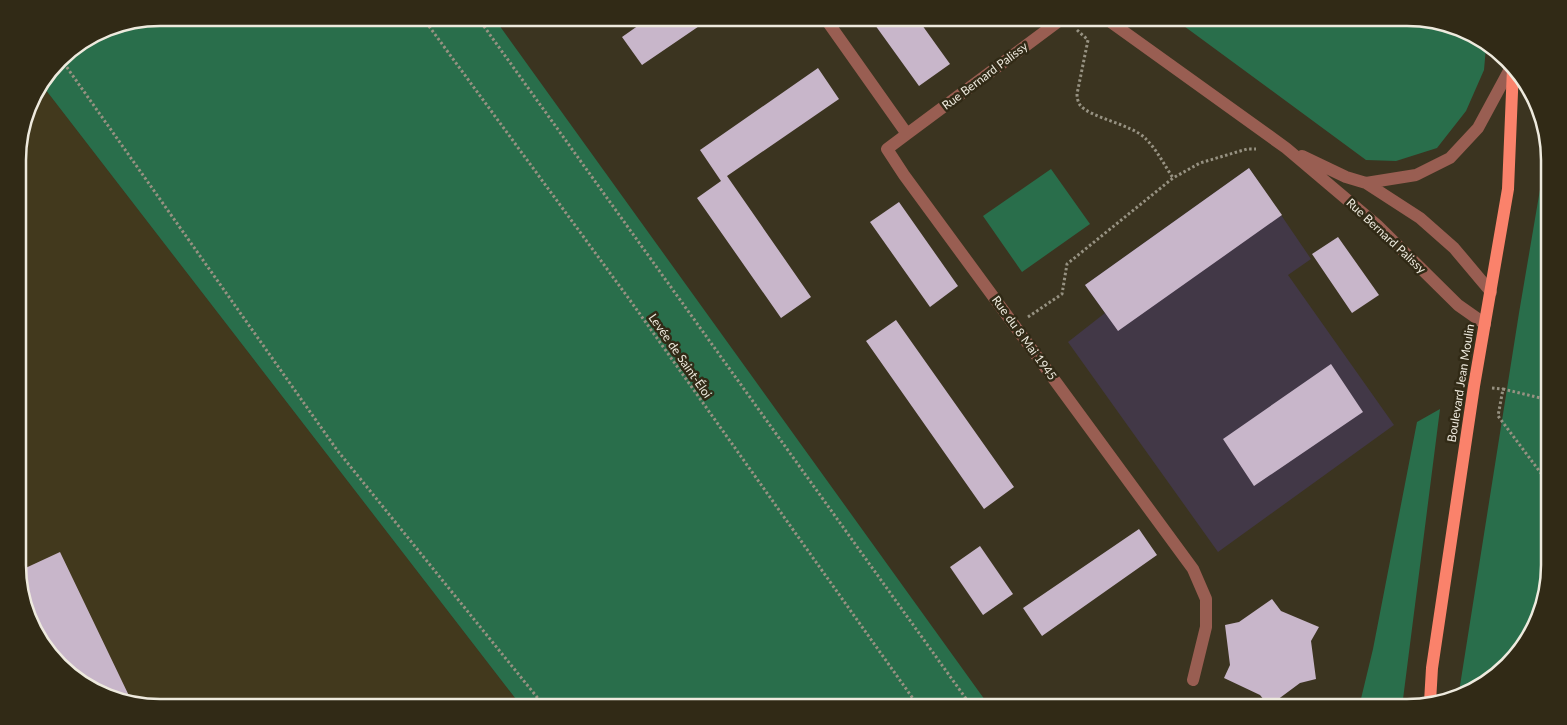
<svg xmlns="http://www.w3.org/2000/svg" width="1567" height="725" viewBox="0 0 1567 725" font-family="Lato,sans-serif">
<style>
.built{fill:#42391d}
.education{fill:#423847}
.green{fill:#296e4b}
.building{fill:#c8b6ca}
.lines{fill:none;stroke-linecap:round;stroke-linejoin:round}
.path{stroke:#979282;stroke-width:3;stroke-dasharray:2.5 2.5;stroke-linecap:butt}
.minor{stroke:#995e52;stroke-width:12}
.major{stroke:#fa826b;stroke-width:12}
.labels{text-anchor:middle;stroke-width:5;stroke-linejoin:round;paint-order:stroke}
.street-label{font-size:12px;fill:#eeeade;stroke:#312a16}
.rim{fill:none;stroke:#eeeade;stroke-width:2.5}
</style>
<rect width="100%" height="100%" fill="#3b3420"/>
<!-- built -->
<path class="built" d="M42 85 522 707H161L106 696 47 652 19 583 18 151 32 98Z"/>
<!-- education -->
<path class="education" d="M1249 168 1311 259 1288 275 1394 425 1218 552 1068 342 1105 313 1085 285Z"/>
<!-- green -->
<path class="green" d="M161 18H494L990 707H522L42 85 66 53 106 28Z
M1173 18H1406L1461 29 1486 47 1484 70 1466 111 1437 148 1396 161 1366 160Z
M1545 134 1548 142 1549 565 1538 619 1486 683 1459 692 1519 313 1544 166Z
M1051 169 1090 224 1022 272 983 216Z
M1440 409 1402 707H1359L1373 649 1417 422Z"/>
<!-- building -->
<path class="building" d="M649 18H711L642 65 622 37Z
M870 18H917L950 64 919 86Z
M818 68 839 99 727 176 811 297 781 318 697 198 721 181 700 150Z
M1249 168 1282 215 1118 331 1085 285Z
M899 202 958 286 930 307 870 222Z
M1338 237 1379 295 1352 313 1312 254Z
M896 320 1014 487 984 509 866 341Z
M1331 364 1363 412 1254 486 1223 439Z
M1139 529 1157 555 1042 636 1023 608Z
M980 546 1013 594 983 615 950 567Z
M60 552 132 702 106 696 47 652 19 583V571Z
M1272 599 1281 611 1319 627 1311 641 1316 679 1300 683 1269 706 1260 695 1224 678 1230 665 1225 625 1239 622Z"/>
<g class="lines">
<!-- path -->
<path class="path" d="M423 18 632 303 919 707
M478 18 972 707
M1077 30 1088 40 1077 94C1077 98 1078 102 1080 105 1090 118 1132 124 1146 139 1157 150 1165 166 1173 178
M61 59 337 450 545 707
M1028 317 1062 294 1067 264 1173 178 1200 163 1247 149H1256
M1492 388 1503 389
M1549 400 1503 389 1498 416 1549 484"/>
<!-- minor -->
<path class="minor" d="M825 18 907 134 887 149 904 175 1193 569 1206 599V627L1193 680
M1105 18 1286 148 1377 225 1458 305 1485 324
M907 134 1063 18
M1302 156 1346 177 1366 183 1420 218 1454 248 1491 292
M1366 183 1416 175 1450 158 1478 128 1511 67"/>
<!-- major -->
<path class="major" d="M1430 702 1432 668 1474 386 1508 189 1513 68"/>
</g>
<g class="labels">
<!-- street labels -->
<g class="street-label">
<text transform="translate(985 76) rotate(-37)" y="4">Rue Bernard Palissy</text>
<text transform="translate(1386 236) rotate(43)" y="4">Rue Bernard Palissy</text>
<text transform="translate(1024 338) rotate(54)" y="4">Rue du 8 Mai 1945</text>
<text transform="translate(680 356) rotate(55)" y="4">Levée de Saint-Éloi</text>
<text transform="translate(1461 383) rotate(-81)" y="4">Boulevard Jean Moulin</text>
</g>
</g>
<!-- crop -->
<path d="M0 0H1567V725H0ZM160 26H1407A134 134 0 0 1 1541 160V565A134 134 0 0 1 1407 699H160A134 134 0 0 1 26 565V160A134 134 0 0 1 160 26Z" fill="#312a16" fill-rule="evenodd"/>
<path class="rim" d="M160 26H1407A134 134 0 0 1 1541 160V565A134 134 0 0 1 1407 699H160A134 134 0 0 1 26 565V160A134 134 0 0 1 160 26Z"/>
</svg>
